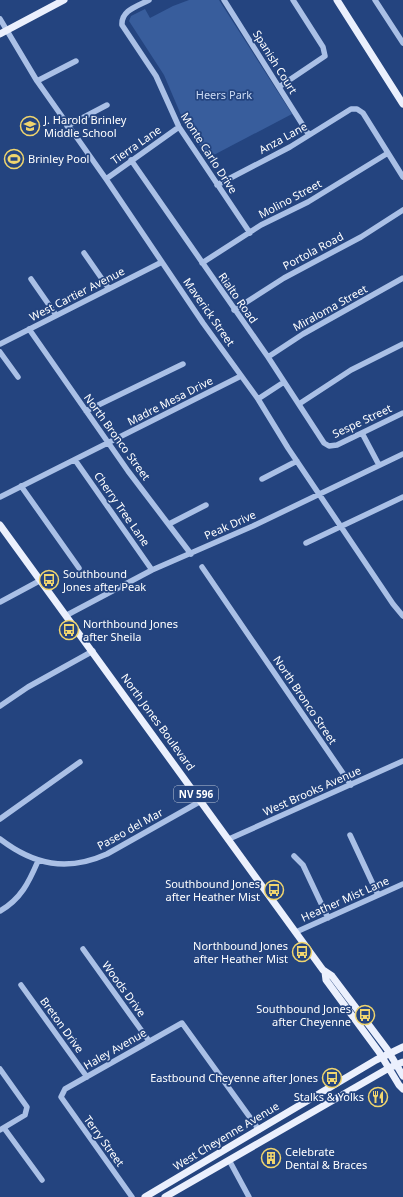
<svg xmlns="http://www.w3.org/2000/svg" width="403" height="1197" viewBox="0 0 403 1197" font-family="'Noto Sans',sans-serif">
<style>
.green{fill:#385d9c}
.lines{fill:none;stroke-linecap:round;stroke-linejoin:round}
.minor{stroke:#aac0e6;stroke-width:5.5}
.major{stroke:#ebf0fd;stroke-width:7}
.labels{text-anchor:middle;stroke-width:3.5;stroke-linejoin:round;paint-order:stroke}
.shield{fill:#24447f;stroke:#bdc7d9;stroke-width:1}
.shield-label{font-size:10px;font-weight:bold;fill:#fff}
.street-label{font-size:11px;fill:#fff;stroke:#24447f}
.park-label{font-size:11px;fill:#cddcf5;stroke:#24447f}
.poi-label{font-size:11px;fill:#fff;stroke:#24447f;text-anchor:start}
</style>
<rect width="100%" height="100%" fill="#24447f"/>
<!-- green -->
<path class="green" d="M189 0H219L292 114 208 158 184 122 164 75 129 21 131 16 145 9 150 18 173 6Z"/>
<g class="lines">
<!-- minor -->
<path class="minor" d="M149 0C138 6 121 10 122 25L156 76 179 127 250 233
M224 0 309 135
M375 0 403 43
M0 19 37 81 106 179 203 323 258 399 288 448 393 604 403 616
M37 81 76 61
M279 87 325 56 323 47 293 0
M67 126 107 105
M131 160 268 357 324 443 329 446 337 445 403 413
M106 179 179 127
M217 185 290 147 351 109H357L363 113 403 177
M84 253 109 289
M202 263 261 225 308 202 388 153
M31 279 56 315
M234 310 284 278 361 237 403 210
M29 329 128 471 191 554
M0 344 162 262
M0 352 18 377
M268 357 303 334 403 278
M258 399 284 382
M299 404 351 370 403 344
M86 411 183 364
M362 433 379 465
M75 460 152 570
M262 479 297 461
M21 486 79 568
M0 497 241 376
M169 524 206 505
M306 543 403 497
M202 567 351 785
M0 602 41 580
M67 615 152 570 253 526 403 454
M0 706 28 687 93 651
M0 819 80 762
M350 835 378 895
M0 839C34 865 67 872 107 854L201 801
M229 839 403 761
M294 856 303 865 328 918
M0 911C21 899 29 882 38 861
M296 932 403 884
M83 949 149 1041
M21 985 87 1077
M0 1069 27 1107 25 1115 0 1130
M4 1128 42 1180
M229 1160 249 1197
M132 1197 61 1097 65 1089 182 1023 259 1130"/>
<!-- major -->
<path class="major" d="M337 0 403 104
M0 34 64 0
M0 525 323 970 332 976 387 1049 403 1076
M325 972 326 980 379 1052 399 1085 403 1089
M145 1197 376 1060 403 1047
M165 1197 389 1068 403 1062"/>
</g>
<!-- icons -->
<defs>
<g id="school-ring" transform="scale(1)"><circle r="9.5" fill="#24447f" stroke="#f0d56e" stroke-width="1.5"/><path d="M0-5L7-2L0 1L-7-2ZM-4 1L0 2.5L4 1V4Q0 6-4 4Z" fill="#f0d56e"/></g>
<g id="stadium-ring" transform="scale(1)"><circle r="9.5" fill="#24447f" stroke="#f0d56e" stroke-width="1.5"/><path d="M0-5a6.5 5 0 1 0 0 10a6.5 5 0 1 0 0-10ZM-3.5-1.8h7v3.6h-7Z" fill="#f0d56e"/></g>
<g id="bus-ring" transform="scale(1)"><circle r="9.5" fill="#24447f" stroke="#f0d56e" stroke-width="1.5"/><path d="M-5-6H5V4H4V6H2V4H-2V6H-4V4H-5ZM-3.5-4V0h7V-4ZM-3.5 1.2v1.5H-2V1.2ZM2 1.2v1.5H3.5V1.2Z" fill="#f0d56e"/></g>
<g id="restaurant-ring" transform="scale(1)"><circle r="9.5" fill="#24447f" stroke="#f0d56e" stroke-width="1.5"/><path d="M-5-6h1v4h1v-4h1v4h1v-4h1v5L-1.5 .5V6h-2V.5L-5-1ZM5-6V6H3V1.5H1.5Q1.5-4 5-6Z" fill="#f0d56e"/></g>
<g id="building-ring" transform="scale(1)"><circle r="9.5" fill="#24447f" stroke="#f0d56e" stroke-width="1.5"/><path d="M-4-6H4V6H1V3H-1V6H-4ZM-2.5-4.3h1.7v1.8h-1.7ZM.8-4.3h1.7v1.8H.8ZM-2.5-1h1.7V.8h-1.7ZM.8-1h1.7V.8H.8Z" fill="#f0d56e"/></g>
</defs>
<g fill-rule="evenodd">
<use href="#school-ring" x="30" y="126"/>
<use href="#stadium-ring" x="14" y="159"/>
<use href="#bus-ring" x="49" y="580"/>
<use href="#bus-ring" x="69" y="630"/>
<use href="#bus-ring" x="274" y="890"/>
<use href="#bus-ring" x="302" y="952"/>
<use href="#bus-ring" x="365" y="1015"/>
<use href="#bus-ring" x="332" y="1078"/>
<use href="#restaurant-ring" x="378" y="1097"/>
<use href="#building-ring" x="271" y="1158"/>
</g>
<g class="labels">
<!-- shield labels -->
<rect class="shield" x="174" y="786" width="44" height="16" rx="3"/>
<g class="shield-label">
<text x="196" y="798">NV 596</text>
</g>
<!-- street labels -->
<g class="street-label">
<text transform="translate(275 62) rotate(58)" y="4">Spanish Court</text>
<text transform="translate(283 138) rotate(-29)" y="4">Anza Lane</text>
<text transform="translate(136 145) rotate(-35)" y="4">Tierra Lane</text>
<text transform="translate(209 153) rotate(57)" y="4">Monte Carlo Drive</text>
<text transform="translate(290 199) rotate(-28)" y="4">Molino Street</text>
<text transform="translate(313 251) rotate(-28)" y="4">Portola Road</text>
<text transform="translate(77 294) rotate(-27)" y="4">West Cartier Avenue</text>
<text transform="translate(238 298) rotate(55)" y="4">Rialto Road</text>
<text transform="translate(330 308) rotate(-29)" y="4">Miraloma Street</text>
<text transform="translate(209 312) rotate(55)" y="4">Maverick Street</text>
<text transform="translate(170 401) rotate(-27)" y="4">Madre Mesa Drive</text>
<text transform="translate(362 421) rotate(-25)" y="4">Sespe Street</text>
<text transform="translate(117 437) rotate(54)" y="4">North Bronco Street</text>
<text transform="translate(122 509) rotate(55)" y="4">Cherry Tree Lane</text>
<text transform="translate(230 525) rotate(-24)" y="4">Peak Drive</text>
<text transform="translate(305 700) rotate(56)" y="4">North Bronco Street</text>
<text transform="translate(158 722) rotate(54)" y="4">North Jones Boulevard</text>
<text transform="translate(312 791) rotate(-24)" y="4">West Brooks Avenue</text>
<text transform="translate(130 829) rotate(-29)" y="4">Paseo del Mar</text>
<text transform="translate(345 899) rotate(-24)" y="4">Heather Mist Lane</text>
<text transform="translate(124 989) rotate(54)" y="4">Woods Drive</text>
<text transform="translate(62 1025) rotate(54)" y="4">Breton Drive</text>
<text transform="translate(115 1049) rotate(-30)" y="4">Haley Avenue</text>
<text transform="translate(226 1136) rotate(-31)" y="4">West Cheyenne Avenue</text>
<text transform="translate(104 1141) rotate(54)" y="4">Terry Street</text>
</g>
<!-- park labels -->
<g class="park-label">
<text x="224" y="99">Heers Park</text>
</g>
<!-- poi labels -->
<g class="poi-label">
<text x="44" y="124">J. Harold Brinley<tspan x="44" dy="13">Middle School</tspan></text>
<text x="28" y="163">Brinley Pool</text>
<text x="63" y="578">Southbound<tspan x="63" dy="13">Jones after Peak</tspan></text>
<text x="83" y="628">Northbound Jones<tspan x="83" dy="13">after Sheila</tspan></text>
<text x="260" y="888" text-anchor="end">Southbound Jones<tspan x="260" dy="13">after Heather Mist</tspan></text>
<text x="288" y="950" text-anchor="end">Northbound Jones<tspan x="288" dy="13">after Heather Mist</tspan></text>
<text x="351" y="1013" text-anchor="end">Southbound Jones<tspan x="351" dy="13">after Cheyenne</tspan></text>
<text x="318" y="1082" text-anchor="end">Eastbound Cheyenne after Jones</text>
<text x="364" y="1101" text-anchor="end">Stalks &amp; Yolks</text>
<text x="285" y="1156">Celebrate<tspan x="285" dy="13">Dental &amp; Braces</tspan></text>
</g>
</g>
</svg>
